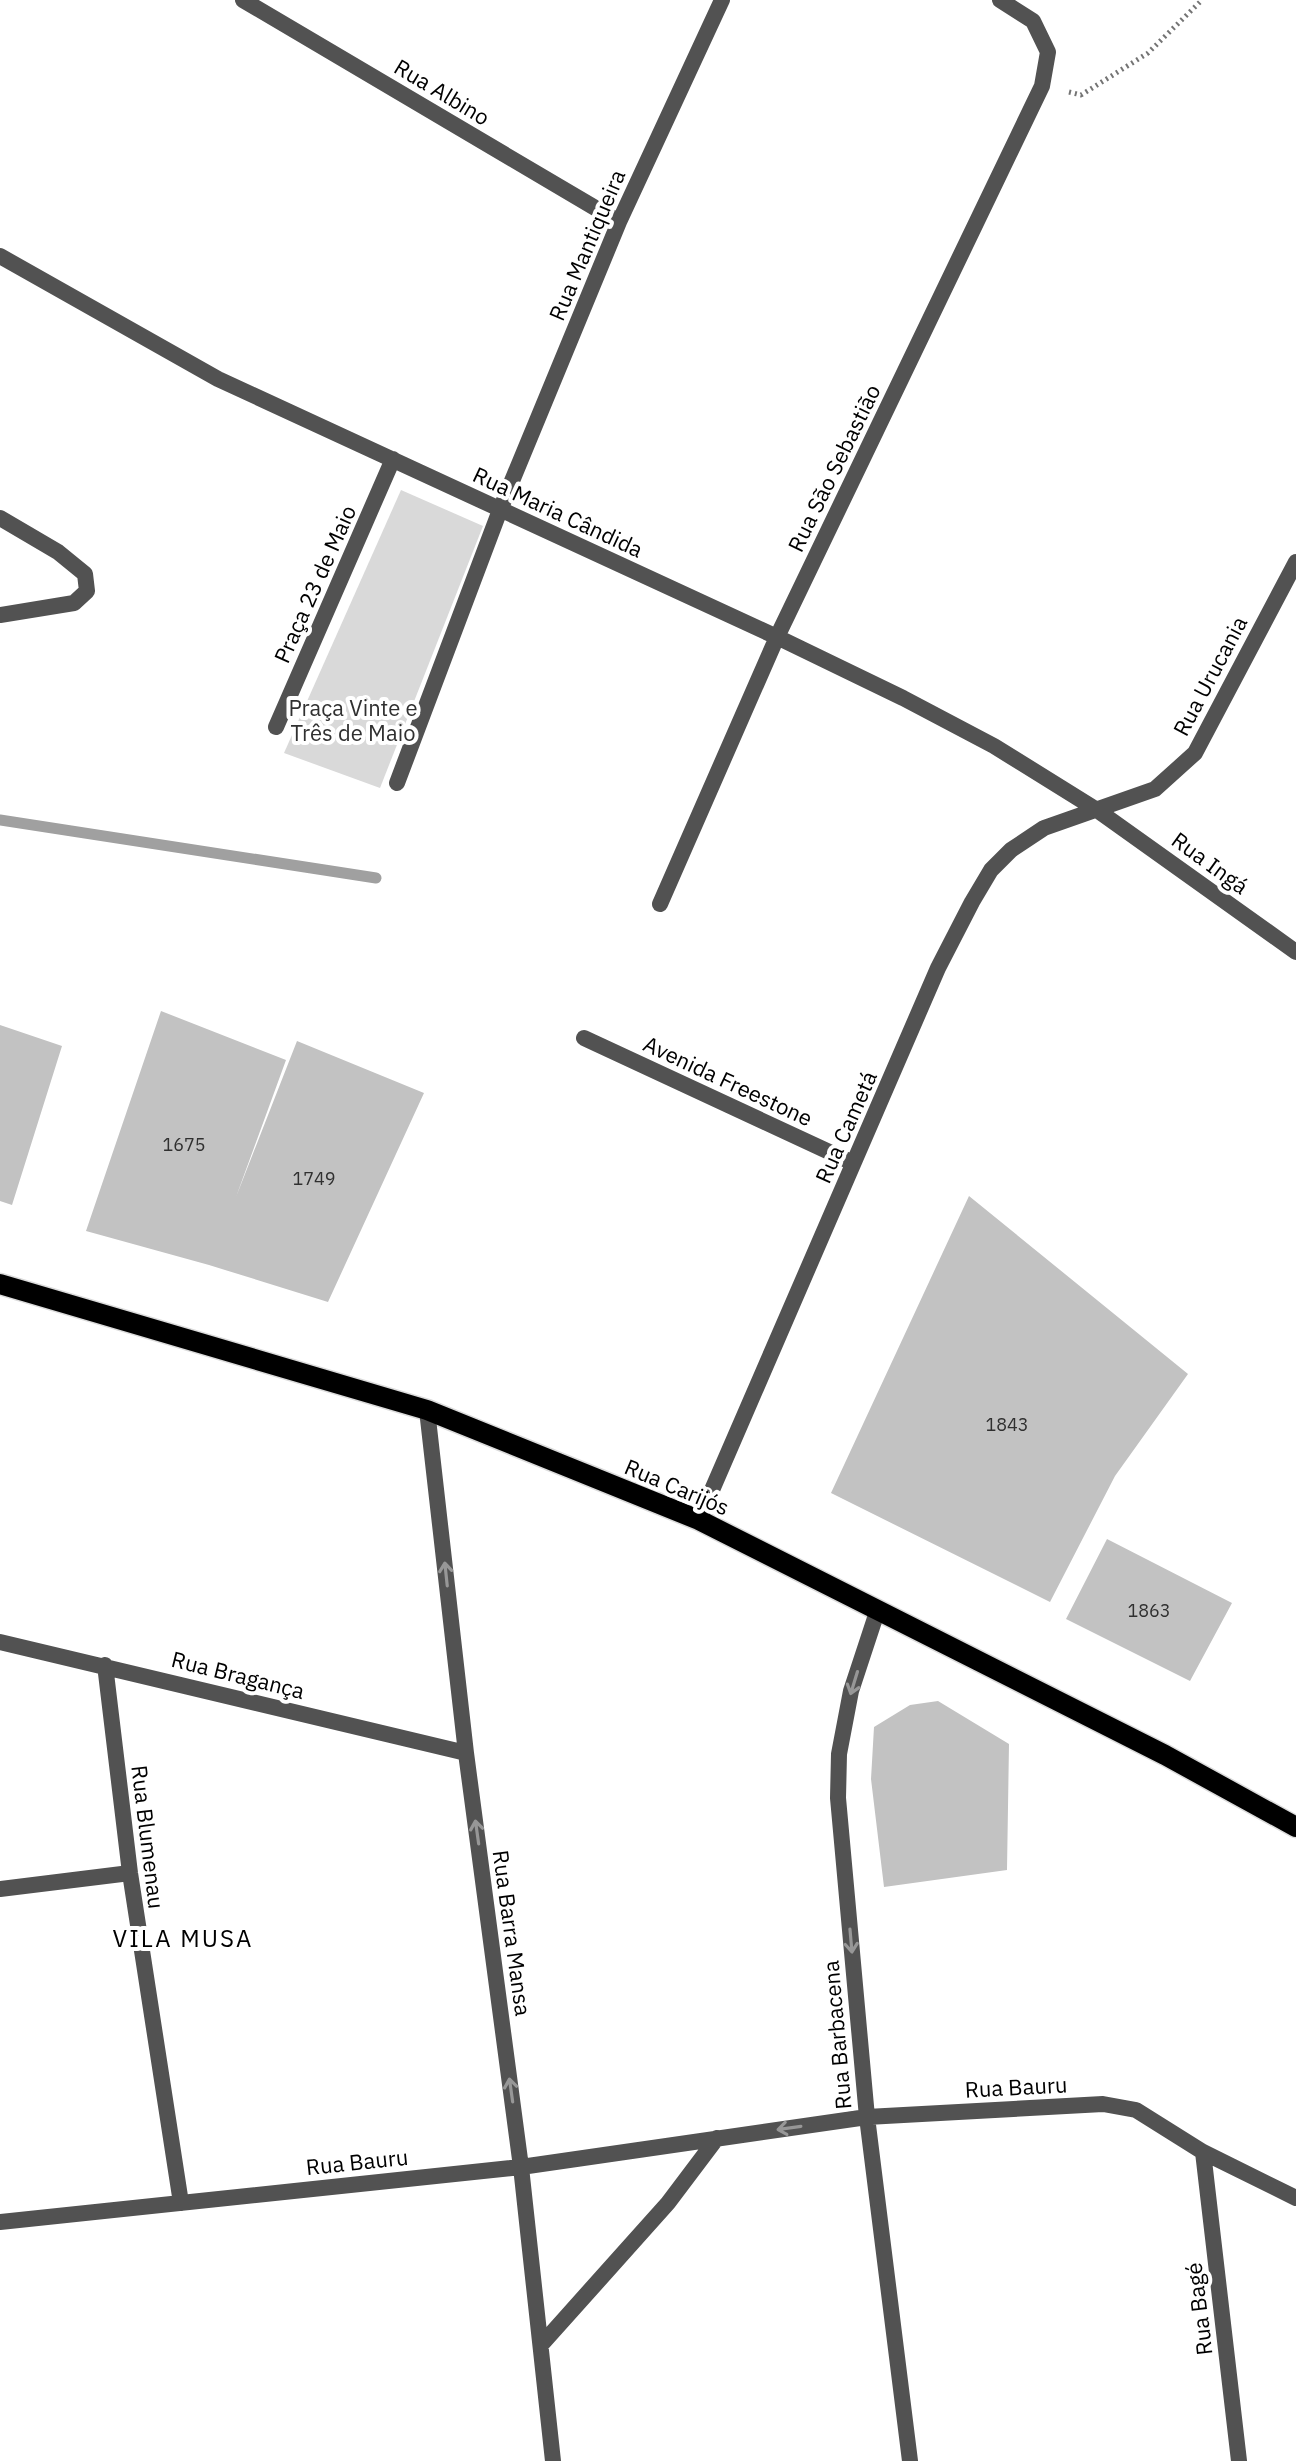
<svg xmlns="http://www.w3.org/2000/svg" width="1296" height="2461" viewBox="0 0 1296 2461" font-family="'IBM Plex Sans',sans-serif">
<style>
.green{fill:#d9d9d9}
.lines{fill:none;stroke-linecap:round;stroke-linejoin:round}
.stream{stroke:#a0a0a0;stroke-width:11}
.building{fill:#c2c2c2}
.primary-casing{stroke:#dbdbdb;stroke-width:23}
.path{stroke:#747474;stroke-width:5;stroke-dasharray:2 4;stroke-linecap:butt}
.street{stroke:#525252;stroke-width:16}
.primary{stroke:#000;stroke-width:20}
.oneway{stroke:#979797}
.labels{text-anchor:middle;stroke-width:8;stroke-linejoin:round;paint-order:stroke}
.number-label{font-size:18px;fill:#303030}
.street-label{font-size:22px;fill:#000;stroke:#fff}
.park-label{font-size:22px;fill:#303030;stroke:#fff}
.neighbourhood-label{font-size:24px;letter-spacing:2px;fill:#000;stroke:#fff}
</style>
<rect width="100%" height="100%" fill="#fff"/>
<!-- green -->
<path class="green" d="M401 490 483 526 380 788 284 753Z"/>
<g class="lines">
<!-- stream -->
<path class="stream" d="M0 820 376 878"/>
</g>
<!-- building -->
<path class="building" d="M161 1011 286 1060 236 1197 297 1041 424 1093 328 1302 209 1265 86 1231Z
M0 1025 62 1046 12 1205 0 1201Z
M969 1196 1188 1374 1115 1476 1050 1602 831 1493Z
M1107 1539 1232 1603 1190 1681 1066 1619Z
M938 1701 1009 1744 1007 1870 884 1887 871 1779 874 1727 910 1705Z"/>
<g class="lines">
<!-- primary casing -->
<g class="primary-casing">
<path id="primary" d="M0 1284 427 1410 699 1520 1165 1755 1296 1827"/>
</g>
<!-- path -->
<path class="path" d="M1069 92 1081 95 1148 53 1202 0"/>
<!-- street -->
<path class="street" d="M243 0 619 222
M0 256 218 379 777 637 903 698 994 746 1097 810 1296 952
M0 518 58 552 85 574 87 591 74 603 0 615
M276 727 393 459
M397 783 500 510 619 222 722 0
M660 904 777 637 1042 86 1048 52 1033 21 1000 0
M584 1038 853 1163
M427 1410 466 1753 521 2167 553 2461
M699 1520 938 968 972 902 991 870 1011 850 1044 828 1155 789 1195 753 1296 562
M878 1609 851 1691 839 1754 838 1798 867 2117 910 2461
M0 1642 466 1753
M105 1665 130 1873 181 2203
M0 1889 130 1873
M1203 2152 1239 2461
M0 2222 521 2167 867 2117 1103 2104 1136 2110 1203 2152 1296 2198
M541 2345 668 2203 717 2138"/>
<!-- primary -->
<use href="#primary" class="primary"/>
</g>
<!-- one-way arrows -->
<defs><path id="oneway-shaft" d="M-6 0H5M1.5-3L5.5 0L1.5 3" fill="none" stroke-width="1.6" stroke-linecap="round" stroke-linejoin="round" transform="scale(2)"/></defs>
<g class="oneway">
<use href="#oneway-shaft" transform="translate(446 1574) rotate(-96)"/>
<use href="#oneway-shaft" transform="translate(854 1683) rotate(107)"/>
<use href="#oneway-shaft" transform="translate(477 1832) rotate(-98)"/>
<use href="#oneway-shaft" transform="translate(851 1941) rotate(85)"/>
<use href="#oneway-shaft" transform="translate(511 2090) rotate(-98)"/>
<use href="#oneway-shaft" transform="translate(789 2128) rotate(172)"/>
</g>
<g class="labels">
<!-- number labels -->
<g class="number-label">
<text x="184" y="1151">1675</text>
<text x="314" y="1185">1749</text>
<text x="1007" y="1431">1843</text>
<text x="1149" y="1617">1863</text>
</g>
<!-- street labels -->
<g class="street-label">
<text transform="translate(442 92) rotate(31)" y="8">Rua Albino</text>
<text transform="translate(587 245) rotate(-67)" y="8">Rua Mantiqueira</text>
<text transform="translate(834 468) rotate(-64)" y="8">Rua São Sebastião</text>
<text transform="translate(558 512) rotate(25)" y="8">Rua Maria Cândida</text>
<text transform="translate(315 584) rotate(-66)" y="8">Praça 23 de Maio</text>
<text transform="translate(1210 676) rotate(-62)" y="8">Rua Urucania</text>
<text transform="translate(1210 863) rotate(36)" y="8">Rua Ingá</text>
<text transform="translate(728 1081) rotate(25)" y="8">Avenida Freestone</text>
<text transform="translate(846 1127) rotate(-66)" y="8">Rua Cametá</text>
<text transform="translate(677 1487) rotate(23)" y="8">Rua Carijós</text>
<text transform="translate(238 1675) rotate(14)" y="8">Rua Bragança</text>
<text transform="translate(148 1837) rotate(83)" y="8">Rua Blumenau</text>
<text transform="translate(512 1933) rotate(82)" y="8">Rua Barra Mansa</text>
<text transform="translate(837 2035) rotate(-95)" y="8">Rua Barbacena</text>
<text transform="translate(1016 2087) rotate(-3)" y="8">Rua Bauru</text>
<text transform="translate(357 2162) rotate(-6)" y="8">Rua Bauru</text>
<text transform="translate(1199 2309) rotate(-97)" y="8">Rua Bagé</text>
</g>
<!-- park labels -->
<g class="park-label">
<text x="353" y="716">Praça Vinte e<tspan x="353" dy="25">Três de Maio</tspan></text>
</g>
<!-- neighbourhood labels -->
<g class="neighbourhood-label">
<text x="183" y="1947">VILA MUSA</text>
</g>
</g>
</svg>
